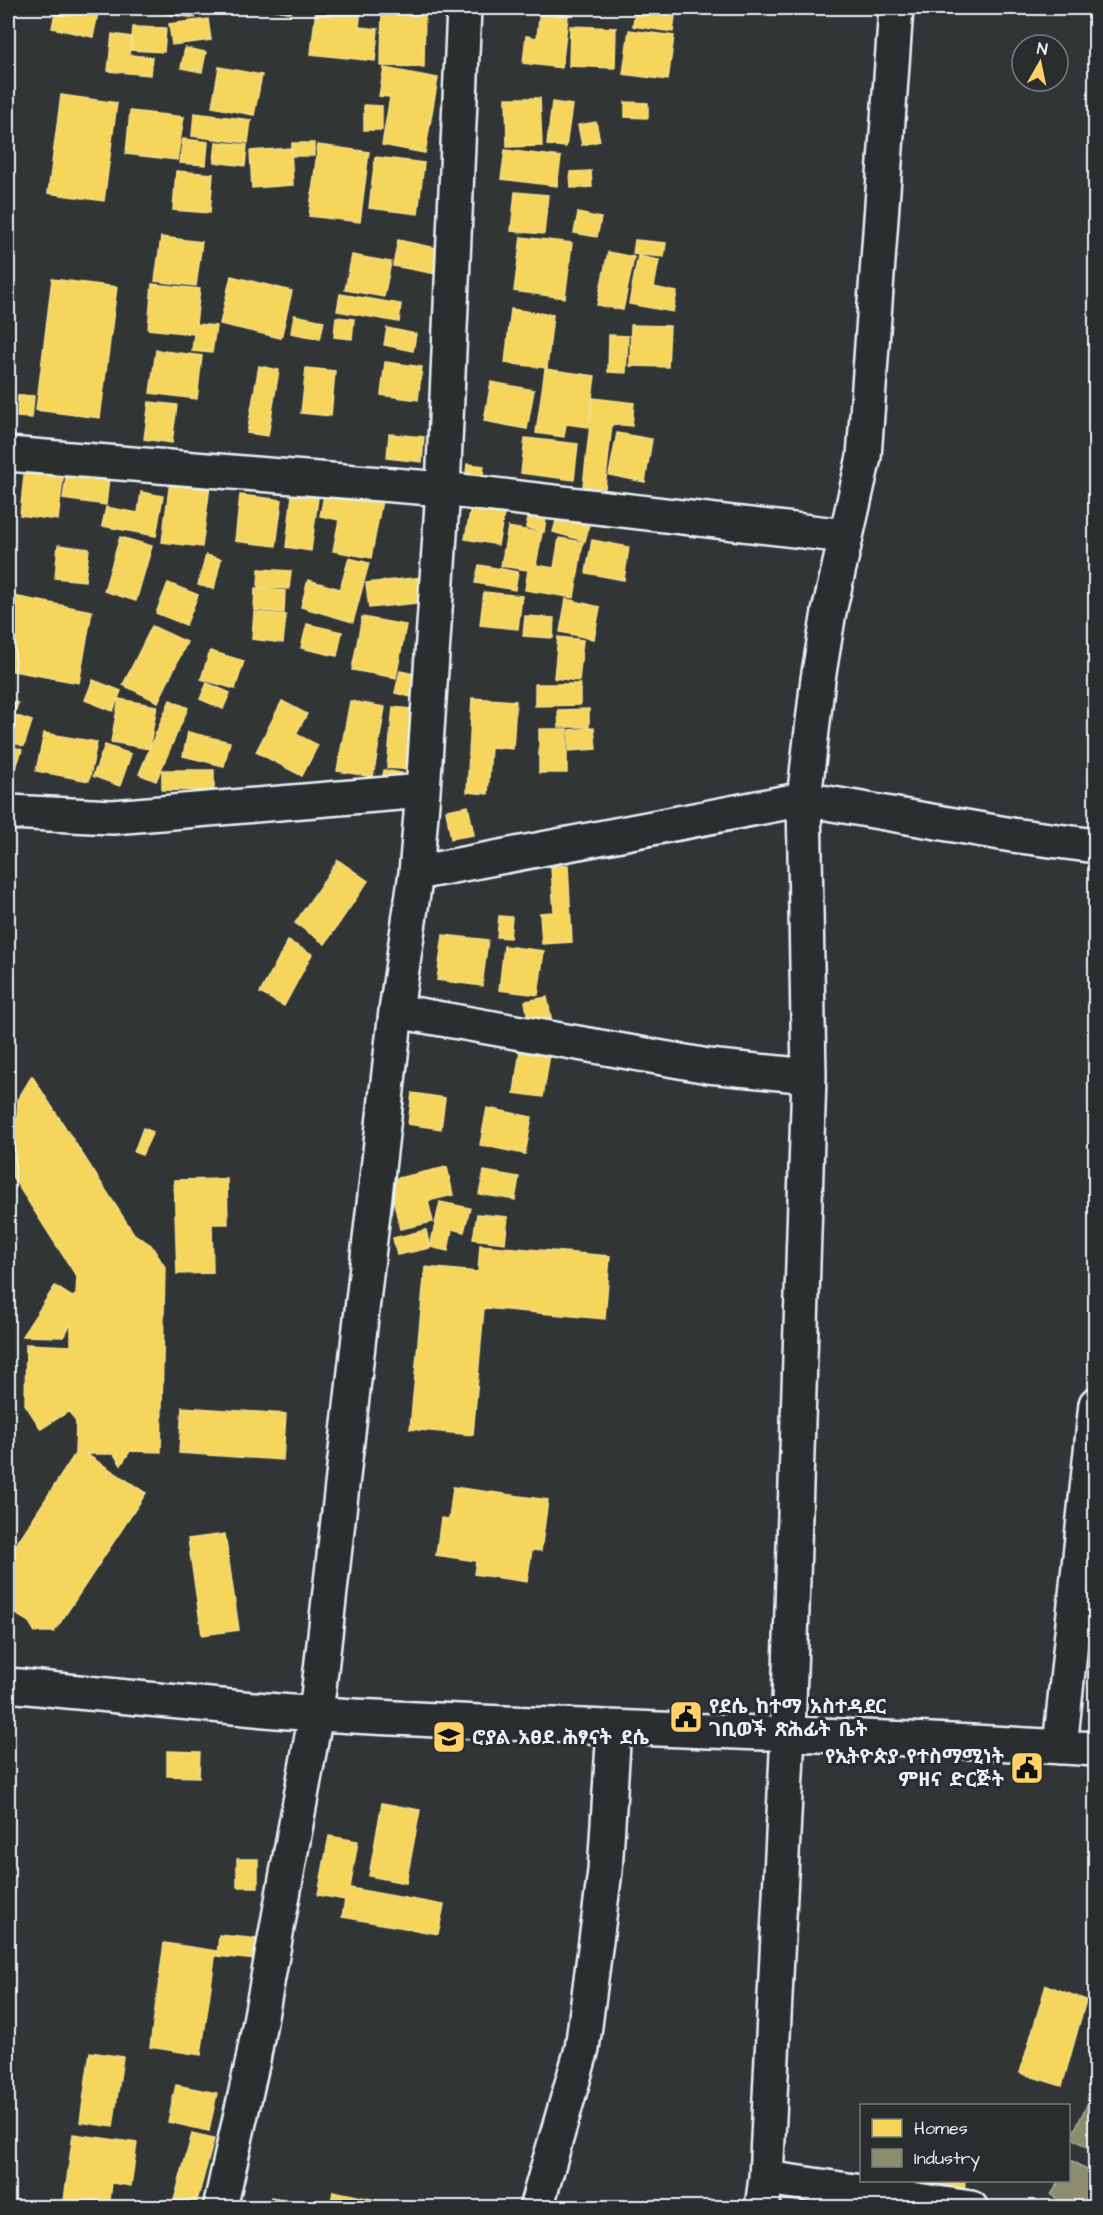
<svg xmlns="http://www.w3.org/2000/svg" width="1103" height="2215" viewBox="0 0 1103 2215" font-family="'Architects Daughter','Noto Sans Ethiopic',sans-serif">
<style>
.homes{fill:#f6d55c;stroke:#f2dd8b;stroke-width:1.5}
.industry{fill:#8c8c6e;stroke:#a8aa97;stroke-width:1.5}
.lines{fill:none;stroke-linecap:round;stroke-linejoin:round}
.minor-casing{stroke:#e8f1f8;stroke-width:38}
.minor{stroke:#2a2d2e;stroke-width:33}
.labels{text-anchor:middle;stroke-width:6;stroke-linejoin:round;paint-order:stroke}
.poi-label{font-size:20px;font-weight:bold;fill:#e8f1f8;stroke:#2a2d2e;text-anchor:start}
</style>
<rect width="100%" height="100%" fill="#323536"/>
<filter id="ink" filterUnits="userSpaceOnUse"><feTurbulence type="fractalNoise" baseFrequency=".0167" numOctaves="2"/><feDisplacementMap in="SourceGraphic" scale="12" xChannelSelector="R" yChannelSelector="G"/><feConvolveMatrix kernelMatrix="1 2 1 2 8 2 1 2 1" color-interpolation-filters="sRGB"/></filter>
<g filter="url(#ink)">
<!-- homes -->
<path class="homes" d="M56 8H99L93 37 52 28Z
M168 8H197L195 18 167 14Z
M264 8H292L291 13Z
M316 8H361L359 27 378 29 375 61 311 54Z
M382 8 425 9 424 67 381 66Z
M540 8H569L562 68 523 63 526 36 537 38Z
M635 8H676L673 32 633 26Z
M208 19 211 40 172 45 169 24Z
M570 26 616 28 615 68 569 66Z
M133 27 166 28 164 52 131 50Z
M629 30 674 36 668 80 623 74Z
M112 34 131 37 129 55 152 57 150 75 108 71Z
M185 48 206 52 202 72 181 68Z
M219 67 262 75 254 115 212 107Z
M384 68 438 78 425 153 382 145 390 97 379 96Z
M61 95 117 103 104 201 48 193Z
M506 98H540L542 146 507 147Z
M552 102 572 105 566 147 547 145Z
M625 102 648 103V118L625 117Z
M364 105 382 106V130H364Z
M130 111 184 117 177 160 126 154Z
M194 113 251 120 248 143 192 136Z
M596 122 600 141 582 145 578 125Z
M183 139 208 142 206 165 180 163Z
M216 142 247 145 245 166 214 162Z
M292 143H314V156H292Z
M318 145 369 152 360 222 309 216Z
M291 148 293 185 252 188 250 151Z
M505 150 561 157 557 186 501 179Z
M375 157 424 163 418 214 369 208Z
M176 171 213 174 210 213 173 210Z
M591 171 592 187 571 188 570 172Z
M515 192 548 195 544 234 511 231Z
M578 213 601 218 597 237 574 233Z
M161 237 202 242 196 286 155 281Z
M521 237 572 243 565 298 514 291Z
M398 240 441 249 436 274 393 266Z
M635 240 666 243 664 257 633 254Z
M608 252 634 257 623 310 597 305Z
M352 255 391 262 384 297 345 290Z
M638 256 659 260 654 287 677 292 673 312 629 304Z
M231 276 292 291 281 338 220 324Z
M52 279 117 287 100 418 36 410Z
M152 284 200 289 196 324 216 326 212 353 192 351 194 334 148 329Z
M340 294 401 304 399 322 337 311Z
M511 309 553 315 547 368 505 363Z
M294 315 324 321 320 339 291 333Z
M336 317 354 319 352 339 334 337Z
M631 325 670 326 668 367 630 366Z
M387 328 416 334 413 351 384 345Z
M609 335 628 336 626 373 608 372Z
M156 350 202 356 197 399 150 393Z
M385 362 422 367 418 400 381 395Z
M259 366 279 370 268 436 247 433Z
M306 368 335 371 331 416 301 413Z
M545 369 595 376 588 427 566 424 564 437 536 433Z
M491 382 534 390 527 429 484 421Z
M18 395 34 396 32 418 17 417Z
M593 398 634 403 632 426 612 424 605 488 583 486Z
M149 402 177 405 172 443 144 439Z
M617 433 652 439 645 482 609 475Z
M389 434 424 437 422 462 387 458Z
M525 438 578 444 574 480 521 473Z
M26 456 65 461 58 520 20 515Z
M68 463 110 468 106 505 63 499Z
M467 464 484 466 482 483 465 481Z
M170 481 210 486 202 547 162 542Z
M326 485 383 495 371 558 333 551 339 520 320 516Z
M141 492 163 496 156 536 102 526 106 507 138 513Z
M240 495 282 500 276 546 235 541Z
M292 495 318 498 311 551 286 547Z
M471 507 504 514 498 545 465 539Z
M529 514 546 518 544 532 526 528Z
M557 518 589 526 585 541 553 532Z
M508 527 542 533 536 565 554 568 559 538 583 542 574 598 525 590 528 570 501 566Z
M120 537 152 546 136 601 104 591Z
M592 540 629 547 624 580 586 573Z
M58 545 89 549 85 581 55 578Z
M206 555 221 559 214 589 198 585Z
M349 558 369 563 353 622 301 607 308 580 340 589Z
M479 565 518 572 515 590 475 583Z
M259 569 291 571 289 589 258 587Z
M423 577 426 602 369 608 366 583Z
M168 583 198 595 186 625 156 613Z
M255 588 285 591 284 613 254 610Z
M484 592 522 596 518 629 480 625Z
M8 595 92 611 79 683 8 670Z
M566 599 600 607 594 639 560 632Z
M254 612 286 615 283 643 252 639Z
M525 616 554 618 553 638 523 636Z
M362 617 406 625 396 678 352 670Z
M307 624 342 632 337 656 301 648Z
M152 626 187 642 158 702 123 685Z
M558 637 583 640 579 681 554 678Z
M210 651 244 661 235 689 201 679Z
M400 671 424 676 419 699 395 693Z
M93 680 121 691 113 711 85 700Z
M207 683 230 693 223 709 200 699Z
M535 684H580V705L535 706Z
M472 698 516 701 513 749 491 747 488 794 467 792Z
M119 699 157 706 149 749 111 742Z
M8 700 18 703 14 715 32 721 24 746 8 741Z
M170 700 188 708 156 781 139 774Z
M282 701 307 714 296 734 318 745 302 776 256 752Z
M350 701 385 707 373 777 337 771Z
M393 707 420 710 414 770 387 768Z
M589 709V727H559L558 710Z
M594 728 596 749 569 751V730Z
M539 729H567V773H539Z
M188 732 230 742 224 766 183 756Z
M44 733 97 742 89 781 36 771Z
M8 745 22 750 8 791Z
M105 745 131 754 120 786 93 776Z
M162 770H214V791L162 790Z
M384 770 402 773 400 788 381 786Z
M468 806 474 835 451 839 446 810Z
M338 860 368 881 325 944 295 923Z
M568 865 572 942 542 944 540 913 554 912 551 867Z
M499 916 512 917 510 938 497 937Z
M443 935 488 940 482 986 437 980Z
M288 941 312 954 284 1006 260 993Z
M504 946 544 951 538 995 499 990Z
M547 997 552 1022 529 1026 525 1001Z
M520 1050 550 1054 543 1097 514 1093Z
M32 1076 134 1234 151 1245 165 1267 161 1452 130 1451 121 1465 114 1454H86L146 1493 54 1632H35L29 1622 8 1609V1557L75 1454 76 1422 69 1411 41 1429 25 1404 26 1344 71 1346V1324L63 1337 22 1336 55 1286 72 1297 76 1295 77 1277 8 1170V1123L17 1117 18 1099Z
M412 1093 445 1098 441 1129 408 1124Z
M487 1108 532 1117 525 1154 480 1145Z
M143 1128 153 1132 142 1155 134 1152Z
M447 1167 453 1195 428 1201 433 1222 400 1229 389 1180Z
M484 1171 519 1177 515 1200 479 1194Z
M227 1179 228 1224H212L213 1273 177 1274 174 1180Z
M440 1202 470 1208 464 1232 452 1229 448 1251 430 1247Z
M477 1214 508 1217 505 1243 473 1239Z
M426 1230 430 1248 397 1255 393 1238Z
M480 1245 610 1256 605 1319 484 1308 473 1435 410 1429 425 1267 478 1272Z
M182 1407 286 1414 283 1460 179 1453Z
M453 1487 548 1500 541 1551 532 1550 527 1582 474 1574 476 1561 436 1555 441 1518 449 1519Z
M225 1534 239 1630 202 1635 188 1539Z
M167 1751 200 1752 199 1777 167 1776Z
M382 1803 420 1810 406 1883 369 1876Z
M329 1836 358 1841 350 1888 444 1905 438 1934 342 1917 345 1900 318 1895Z
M237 1859H258V1887H237Z
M219 1935 259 1939 257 1960 217 1956Z
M164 1943 216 1951 201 2055 150 2047Z
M1046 1985 1086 2000 1062 2086 1020 2073Z
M90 2052 123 2057 113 2127 80 2122Z
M176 2085 217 2093 209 2131 168 2122Z
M73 2134 137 2143 131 2186 112 2183 109 2208H63Z
M192 2134 214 2139 195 2208H172Z
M909 2180H965L964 2199 908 2193Z
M333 2191 377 2200 375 2208H330Z
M271 2197 324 2208H269Z"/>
<!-- industry -->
<path class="industry" d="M1090 2099 1096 2102V2153L1071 2137Z
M1072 2161 1096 2176V2208L1086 2205 1085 2208H1073L1051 2195 1060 2180H1068V2167Z"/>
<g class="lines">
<!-- minor casing -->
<g class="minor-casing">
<path id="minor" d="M8 454 443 489 845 536
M8 812 113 817 423 791
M416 873 804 799 1012 835 1096 846
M396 1011 708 1066 809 1076
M8 1685C111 1695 215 1707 318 1714 577 1729 837 1732 1096 1749
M1060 1747 1096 1404
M766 2178 971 2208
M220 2208 253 2060 316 1714 396 1011 416 873 423 791 443 489 464 8
M536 2208 582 2049 605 1871 614 1728
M762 2208 766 2178 788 1734 809 1076 804 799 818 679 829 612 864 457 896 8"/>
</g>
<!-- minor -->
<use href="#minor" class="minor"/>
</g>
</g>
<!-- icons -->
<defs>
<g id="civic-square" transform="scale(1.725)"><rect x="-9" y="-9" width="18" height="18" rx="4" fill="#ffd166" stroke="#2a2d2e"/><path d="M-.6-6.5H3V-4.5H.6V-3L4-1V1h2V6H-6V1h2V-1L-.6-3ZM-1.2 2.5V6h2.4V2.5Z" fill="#111"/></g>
<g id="school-square" transform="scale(1.725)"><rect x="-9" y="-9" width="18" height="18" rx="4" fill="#ffd166" stroke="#2a2d2e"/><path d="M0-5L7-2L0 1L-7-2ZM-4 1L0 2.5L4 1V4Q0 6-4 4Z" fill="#111"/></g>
</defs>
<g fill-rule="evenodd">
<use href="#civic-square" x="686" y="1717"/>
<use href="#school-square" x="449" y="1737"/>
<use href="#civic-square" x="1027" y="1768"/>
</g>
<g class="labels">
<!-- poi labels -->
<g class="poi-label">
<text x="709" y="1713">የደሴ ከተማ አስተዳደር<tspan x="709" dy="23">ገቢወች ጽሕፊት ቤት</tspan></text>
<text x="472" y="1744">ሮያል አፀደ ሕፃናት ደሴ</text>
<text x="1004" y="1763" text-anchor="end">የኢትዮጵያ የተስማሚነት<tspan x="1004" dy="23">ምዘና ድርጅት</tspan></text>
</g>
</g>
<!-- margin -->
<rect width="1103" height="2215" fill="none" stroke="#2a2d2e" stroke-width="30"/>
<rect x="15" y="15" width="1073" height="2185" fill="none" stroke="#e8f1f8" stroke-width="2" filter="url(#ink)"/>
<!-- legend -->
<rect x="860" y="2104" width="210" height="78" fill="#2a2d2e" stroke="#767b7f" stroke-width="1.5"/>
<rect x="872" y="2119" width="30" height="18" fill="#f6d55c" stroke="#767b7f" stroke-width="1.5"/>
<text x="914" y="2134" font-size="18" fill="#e8f1f8">Homes</text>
<rect x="872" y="2149" width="30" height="18" fill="#8c8c6e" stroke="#767b7f" stroke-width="1.5"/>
<text x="914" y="2164" font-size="18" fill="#e8f1f8">Industry</text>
<!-- north arrow -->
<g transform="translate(1040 63) rotate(9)"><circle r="28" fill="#2a2d2e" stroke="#767b7f" stroke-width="1.5"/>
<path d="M0-4.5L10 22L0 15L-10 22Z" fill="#ffd166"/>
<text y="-9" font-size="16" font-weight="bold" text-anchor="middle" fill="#e8f1f8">N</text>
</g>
</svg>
